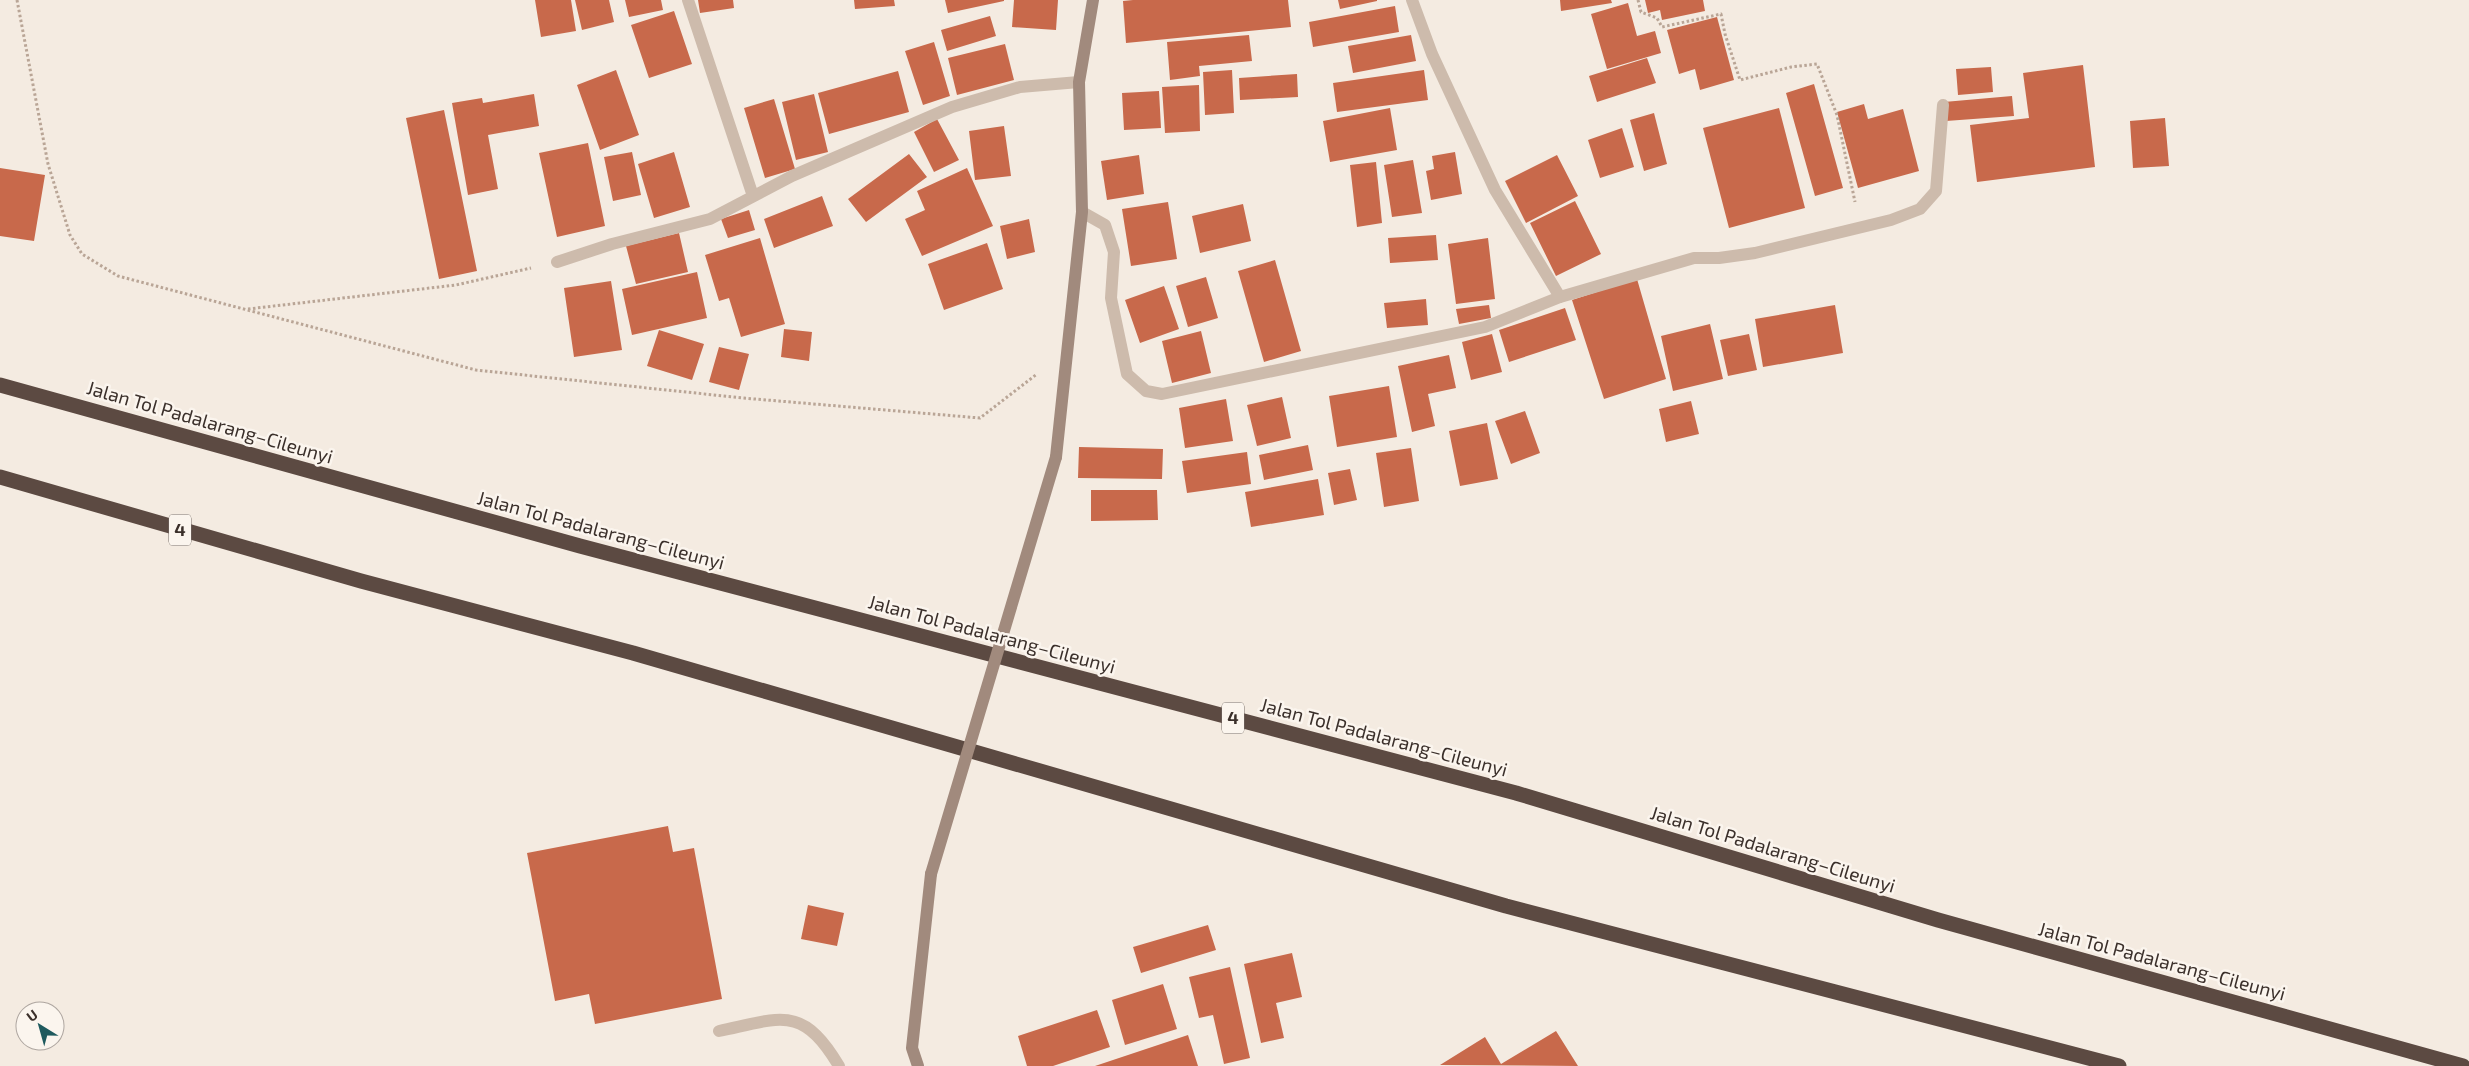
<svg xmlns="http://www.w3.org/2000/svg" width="2469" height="1066" viewBox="0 0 2469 1066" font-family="'Exo 2',sans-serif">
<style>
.building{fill:#c8694b}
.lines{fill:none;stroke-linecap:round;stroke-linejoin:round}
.path{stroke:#b9a596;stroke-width:3;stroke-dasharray:2.5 2.5;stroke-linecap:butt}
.lane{stroke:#cdbbac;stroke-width:12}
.street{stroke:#cdbbac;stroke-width:12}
.secondary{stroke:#a18a7d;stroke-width:12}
.highway{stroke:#5c4a42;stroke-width:15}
.secondary-bridge{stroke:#a18a7d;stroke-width:12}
.labels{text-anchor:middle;stroke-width:5;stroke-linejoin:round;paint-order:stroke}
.shield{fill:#fbf5ee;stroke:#756b66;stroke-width:1}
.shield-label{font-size:18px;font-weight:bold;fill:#3b302b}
.street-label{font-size:19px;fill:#3b302b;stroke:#fbf5ee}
</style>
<rect width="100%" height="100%" fill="#f4ebe1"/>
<!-- building -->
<path class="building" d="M535 0H571L576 31 541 37Z
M575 0H609L614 22 582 30Z
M625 0H661L663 10 629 17Z
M698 0H733L734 8 700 13Z
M854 0H894L895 6 855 9Z
M945 0H1004V1L948 13Z
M1014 0H1058L1056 30 1012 27Z
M1133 0H1288L1291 27 1126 43 1123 1Z
M1338 0H1377V1L1340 9Z
M1560 0H1611L1612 3 1561 11Z
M1645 0H1703L1705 11 1662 20 1660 10 1648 13Z
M1628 3 1637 36 1655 31 1661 53 1607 69 1591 14Z
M1395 6 1399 32 1313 47 1309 22Z
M674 11 692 64 649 78 631 25Z
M990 16 996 36 947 51 941 30Z
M1717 17 1734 80 1700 90 1695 69 1679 74 1667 30Z
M1249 35 1252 61 1199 66 1200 76 1170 80 1167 42Z
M1411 35 1416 61 1353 73 1348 46Z
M934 42 950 96 923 105 905 51Z
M1005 44 1014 80 957 95 948 58Z
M1647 58 1656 83 1597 102 1589 76Z
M2083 65 2095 167 1977 182 1970 125 2029 118 2023 73Z
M1991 67 1993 92 1958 95 1956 69Z
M616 70 639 135 600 150 577 85Z
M1232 70 1234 113 1205 115 1203 72Z
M1424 70 1428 100 1337 112 1333 83Z
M898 71 909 112 829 134 818 93Z
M1297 74 1298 97 1240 100 1239 78Z
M1814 84 1843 188 1815 196 1786 93Z
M1199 85 1200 131 1165 133 1162 87Z
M1159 91 1161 128 1124 130 1122 93Z
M534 94 539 126 488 135 498 189 468 195 452 103 482 98 483 103Z
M814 94 828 152 796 160 782 102Z
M2012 96 2014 116 1946 121 1944 102Z
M774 99 795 169 765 178 744 108Z
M1864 104 1868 119 1903 109 1919 171 1858 188 1837 112Z
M1390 108 1397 150 1330 162 1323 121Z
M1779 108 1805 208 1729 228 1703 128Z
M444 110 477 271 439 279 406 118Z
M1654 113 1667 164 1644 171 1630 120Z
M2165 118 2169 166 2133 168 2130 121Z
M937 119 959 160 934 172 914 132Z
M1004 126 1011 176 975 180 969 131Z
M1622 128 1634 167 1600 178 1588 140Z
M588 143 605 226 557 237 539 153Z
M632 152 641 195 613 201 604 157Z
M674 152 690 207 654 218 638 164Z
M1455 152 1462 194 1431 200 1426 171 1434 169 1432 156Z
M909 154 927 177 866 222 848 199Z
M1139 155 1144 194 1107 200 1101 161Z
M1557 155 1578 196 1526 223 1505 181Z
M1413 160 1422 213 1392 217 1384 165Z
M1376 162 1382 223 1357 227 1350 165Z
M0 168 45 175 34 241 0 236Z
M967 168 993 226 922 256 905 219 925 210 917 191Z
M822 196 833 226 774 248 764 219Z
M1575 201 1601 254 1556 276 1530 223Z
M1168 202 1177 259 1131 266 1122 209Z
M1243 204 1251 241 1200 253 1192 216Z
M749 210 755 230 728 238 721 219Z
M1029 219 1035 252 1007 259 1000 226Z
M679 233 688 272 636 284 626 246Z
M1436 235 1438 260 1390 263 1388 238Z
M760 238 785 324 741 337 729 298 719 301 705 255Z
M1488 238 1495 299 1456 304 1448 244Z
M987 243 1003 289 944 310 928 264Z
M1275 260 1301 351 1264 362 1238 271Z
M697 272 707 318 632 335 622 289Z
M1206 277 1218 318 1188 327 1176 286Z
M1637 279 1666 379 1604 399 1572 300Z
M611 281 622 350 574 357 564 288Z
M1164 286 1179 329 1140 343 1125 300Z
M1426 299 1428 325 1387 328 1384 303Z
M1489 305 1491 318 1459 324 1456 309Z
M1835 305 1843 353 1763 367 1755 319Z
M1565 308 1576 340 1509 362 1499 330Z
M1710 324 1723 379 1673 391 1661 336Z
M784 329 812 332 809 361 781 357Z
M659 330 704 344 692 380 647 366Z
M1201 331 1211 373 1172 383 1162 341Z
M1492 334 1502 372 1471 380 1462 342Z
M1749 334 1757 370 1728 376 1720 340Z
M719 347 749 354 739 390 709 382Z
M1449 355 1456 388 1428 394 1435 426 1412 432 1398 366Z
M1389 386 1397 437 1337 447 1329 396Z
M1282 397 1291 438 1257 446 1247 405Z
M1226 399 1233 441 1185 448 1179 408Z
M1691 401 1699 434 1666 442 1659 409Z
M1525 411 1540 453 1511 464 1495 421Z
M1487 423 1498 479 1460 486 1449 431Z
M1308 445 1313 470 1264 480 1259 455Z
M1079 447 1163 449 1162 479 1078 478Z
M1411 448 1419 501 1384 507 1376 453Z
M1247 452 1251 484 1187 493 1182 461Z
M1350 469 1357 500 1334 505 1328 473Z
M1318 479 1324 515 1251 527 1245 492Z
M1091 490H1157L1158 520 1091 521Z
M668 826 673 852 694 848 722 999 595 1024 589 994 555 1001 527 853Z
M808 905 844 913 837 946 801 939Z
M1208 925 1216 950 1141 973 1133 947Z
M1292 953 1302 997 1276 1003 1284 1038 1261 1043 1244 964Z
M1230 967 1250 1058 1224 1064 1213 1015 1199 1018 1189 977Z
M1163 984 1177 1029 1125 1045 1112 1000Z
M1097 1010 1110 1047 1053 1066H1027L1018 1036Z
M1556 1031 1578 1066 1440 1065 1485 1037 1501 1064Z
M1188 1035 1198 1066H1095Z"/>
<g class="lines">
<!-- path -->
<path class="path" d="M17 0 48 164 70 235 82 254 118 276 476 370 743 398 980 418 1037 374
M1638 0 1641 12 1657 18 1662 27 1721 14 1725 34 1740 80 1791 67 1817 64 1837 115 1855 202
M248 309 456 285 531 268"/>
<!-- lane -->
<path class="lane" d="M719 1031C781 1018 802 1004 839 1066"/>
<!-- street -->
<path class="street" d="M688 0 753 196
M1412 0 1432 54 1495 190 1560 297
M1082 212 1105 225 1114 252 1111 298 1127 374 1146 391 1162 394 1485 327 1560 297 1694 258H1719L1755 253 1891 220 1920 209 1936 191 1943 105
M557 262 612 244 710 219 792 176 952 107 1020 87 1079 82"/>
<!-- secondary -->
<path class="secondary" d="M1056 457 1082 212 1079 82 1093 0
M918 1066 912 1048 931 874"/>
<!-- highway -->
<path class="highway" d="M0 385 580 546 1516 793 1938 920 2463 1066
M0 477 361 581 633 653 1506 906 2119 1066"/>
<!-- secondary-bridge -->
<path class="secondary-bridge" d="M931 874 1056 457"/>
</g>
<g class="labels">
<!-- shield labels -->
<g class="shield">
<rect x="169" y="514.5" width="22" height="31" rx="4"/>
<rect x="1222" y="702.5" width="22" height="31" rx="4"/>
</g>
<g class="shield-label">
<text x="180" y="536">4</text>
<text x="1233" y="724">4</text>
</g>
<!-- street labels -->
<g class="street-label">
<text transform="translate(210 422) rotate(16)" y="7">Jalan Tol Padalarang–Cileunyi</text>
<text transform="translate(601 530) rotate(15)" y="7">Jalan Tol Padalarang–Cileunyi</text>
<text transform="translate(992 634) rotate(15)" y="7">Jalan Tol Padalarang–Cileunyi</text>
<text transform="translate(1384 737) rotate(15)" y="7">Jalan Tol Padalarang–Cileunyi</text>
<text transform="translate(1773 849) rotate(17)" y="7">Jalan Tol Padalarang–Cileunyi</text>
<text transform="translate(2162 961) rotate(15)" y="7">Jalan Tol Padalarang–Cileunyi</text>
</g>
</g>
<!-- north arrow -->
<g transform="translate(40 1026) rotate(323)"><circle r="24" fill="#fbf5ee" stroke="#aea6a0"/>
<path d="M0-4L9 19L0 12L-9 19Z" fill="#1f5a5e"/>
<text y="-8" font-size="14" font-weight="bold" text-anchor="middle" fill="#3b302b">U</text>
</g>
</svg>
